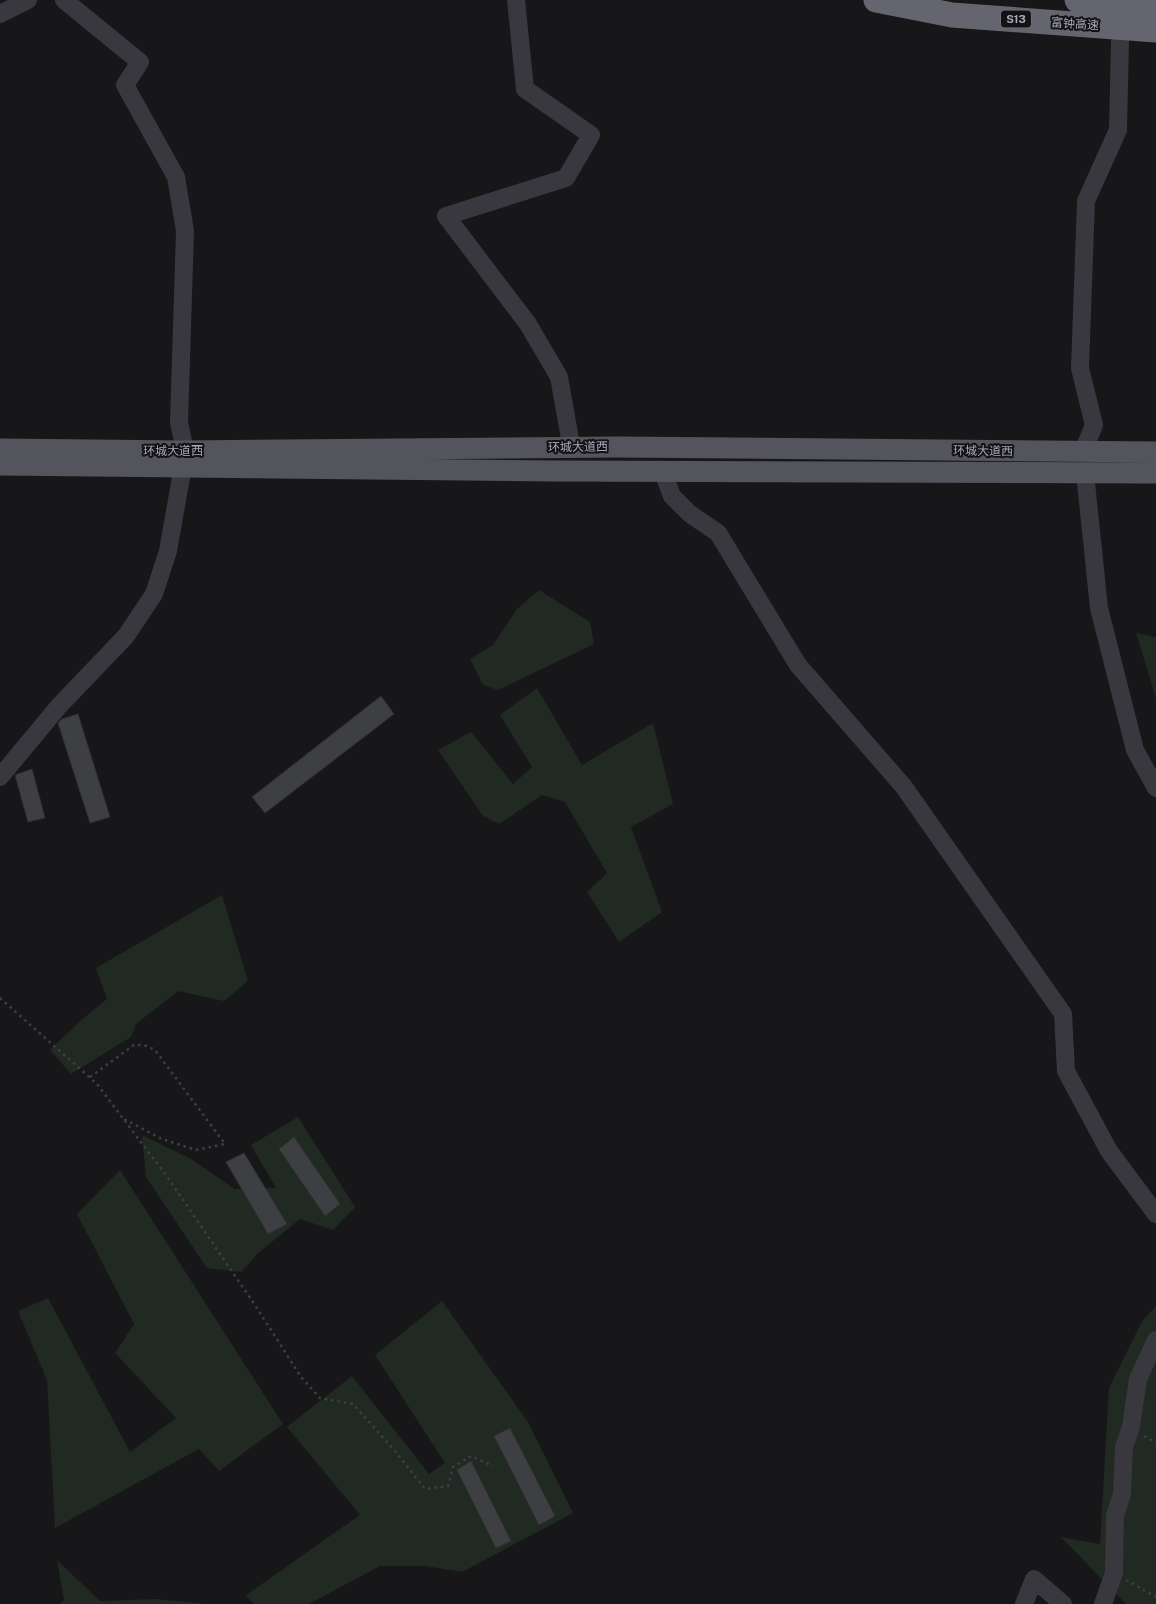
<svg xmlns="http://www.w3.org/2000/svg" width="1156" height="1604" viewBox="0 0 1156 1604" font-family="'Public Sans','Noto Sans SC',sans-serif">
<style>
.green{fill:#212923}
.building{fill:#3e3f43;stroke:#313135}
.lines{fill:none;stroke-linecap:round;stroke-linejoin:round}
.path{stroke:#3e3e45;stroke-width:2.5;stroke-dasharray:2.5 4;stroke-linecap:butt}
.minor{stroke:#38383e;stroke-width:18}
.major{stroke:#54545d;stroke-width:21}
.highway{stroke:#64656f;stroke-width:25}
.labels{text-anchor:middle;stroke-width:4;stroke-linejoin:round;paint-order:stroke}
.shield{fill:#121214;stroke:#7c7d88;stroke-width:1}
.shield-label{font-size:11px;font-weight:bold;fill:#a9abb9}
.street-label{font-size:12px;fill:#a9abb9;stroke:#121214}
</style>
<rect width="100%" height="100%" fill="#171719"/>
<!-- green -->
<path class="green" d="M539 590 590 622 594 644 498 690 483 685 470 659 493 645 517 609Z
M1136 633 1156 637V698Z
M537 688 582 765 653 723 673 804 631 827 662 912 619 942 587 892 607 873 565 802 542 795 499 824 483 816 438 750 471 732 513 784 532 767 500 715Z
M222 895 248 981 224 1001 178 991 136 1024 131 1037 71 1074 50 1050 80 1021 107 999 96 968Z
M298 1117 355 1207 333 1230 300 1219 257 1254 241 1272 207 1268 146 1177 142 1135 191 1159 235 1189 276 1188 251 1145Z
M120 1170 283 1424 219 1471 199 1449 55 1528 47 1380 18 1311 48 1298 130 1452 176 1418 115 1353 134 1324 77 1214Z
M442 1301 528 1422 573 1513 462 1572 425 1566H380L309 1604H254L246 1595 360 1515 287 1427 352 1376 429 1474 445 1463 375 1355Z
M1156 1306V1604H1126L1061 1537 1100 1544 1109 1388 1142 1321Z
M57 1560 100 1601 156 1599 207 1604H60L64 1600Z"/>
<!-- building -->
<path class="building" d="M381 696 394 714 265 813 252 797Z
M78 714 110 817 90 823 58 723 62 719Z
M32 769 45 818 28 822 15 775Z
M294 1137 340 1204 325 1216 279 1149Z
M244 1153 287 1224 268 1234 226 1162Z
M510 1428 555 1516 539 1525 494 1436Z
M471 1461 511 1541 496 1548 457 1470Z"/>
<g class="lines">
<!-- path -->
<path class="path" d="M0 998 97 1084 168 1178 255 1305 301 1377 320 1398 353 1404 395 1451 425 1489 448 1486 453 1467 471 1456 493 1466
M90 1077 134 1045H144L155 1050 225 1144 196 1150 162 1139 124 1119
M1144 1436 1156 1443
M1126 1580 1156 1597"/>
<!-- minor -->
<path class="minor" d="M64 0 140 62 125 85 176 177 185 231 179 422 185 451
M516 0 525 89 591 135 566 178 446 216 528 324 559 377 570 439 575 447
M0 14 28 0
M1083 452 1094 425 1080 368 1086 201 1118 130 1120 41
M663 472 672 496 690 514 718 533 798 665 904 787 1063 1014 1066 1071 1109 1151 1156 1214
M1085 473 1099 608 1135 750 1156 788
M0 777 59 706 126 636 154 594 168 551 183 466
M1024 1604 1034 1579 1063 1604
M1103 1604 1114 1573 1115 1516 1122 1494 1124 1447 1131 1427 1138 1379 1156 1340"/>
<!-- major -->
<path class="major" d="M0 449 185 451 618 447 1156 452
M0 465 553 471 1156 473"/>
<!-- highway -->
<path class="highway" d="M876 0 952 15 1156 30
M1077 0 1156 6"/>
</g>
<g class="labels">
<!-- shield labels -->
<rect class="shield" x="1001" y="10.5" width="30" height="17" rx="4"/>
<g class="shield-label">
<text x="1016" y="23">S13</text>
</g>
<!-- street labels -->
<g class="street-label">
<text transform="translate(1075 24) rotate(4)" y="4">富钟高速</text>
<text transform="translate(578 447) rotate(-1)" y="4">环城大道西</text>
<text x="173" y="455">环城大道西</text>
<text transform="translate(983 451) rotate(1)" y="4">环城大道西</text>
</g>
</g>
</svg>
